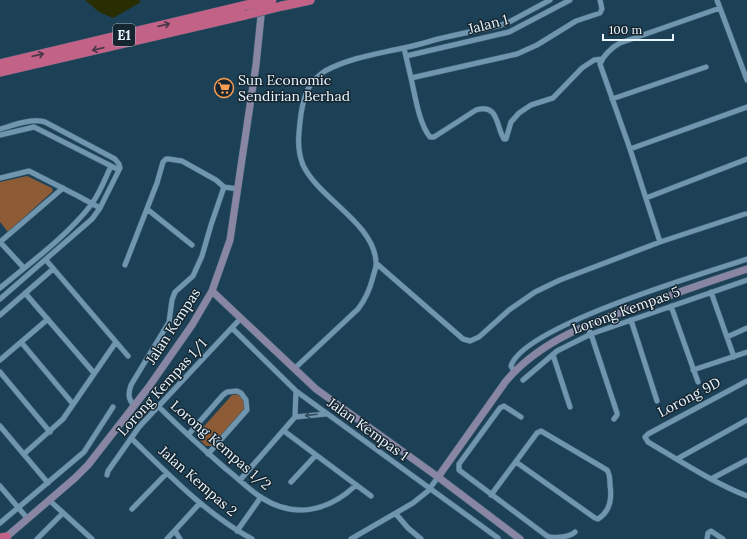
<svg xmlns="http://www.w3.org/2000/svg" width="747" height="539" viewBox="0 0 747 539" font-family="Lora,serif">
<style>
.green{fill:#8d5b35}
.water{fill:#282e01}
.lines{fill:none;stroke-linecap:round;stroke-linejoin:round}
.street-casing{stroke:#3d5d6f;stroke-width:6}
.secondary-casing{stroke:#3d5d6f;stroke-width:8}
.highway-casing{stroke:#3d5d6f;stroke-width:10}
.street{stroke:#6f95af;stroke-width:5}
.secondary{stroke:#8886a3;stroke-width:7}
.highway{stroke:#c26287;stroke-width:9}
.highway-bridge-casing{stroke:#3d5d6f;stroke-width:10;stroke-linecap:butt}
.highway-bridge{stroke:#c26287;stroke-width:9}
.oneway{stroke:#4a384a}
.oneway2{stroke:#354d5c}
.labels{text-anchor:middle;stroke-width:3;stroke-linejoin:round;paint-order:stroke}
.shield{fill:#162630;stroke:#aab8c1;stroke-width:1}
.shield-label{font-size:13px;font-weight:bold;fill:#eaf6ff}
.street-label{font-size:14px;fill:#eaf6ff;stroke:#162630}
.poi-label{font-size:14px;fill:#eaf6ff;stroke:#162630;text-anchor:start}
</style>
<rect width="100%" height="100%" fill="#1c4157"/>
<!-- green -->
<path class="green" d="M27 176 52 188 53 191 8 232 0 222V182Z
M240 394 246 401 245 409 211 446H206L200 440 198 433 232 395Z"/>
<!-- water -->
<path class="water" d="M85 0H139L141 2 113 18 99 12Z"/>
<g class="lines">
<!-- street casing -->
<g class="street-casing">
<path id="street" d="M717 0 747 80
M404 48 411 78 517 54 537 45 576 21 600 13 602 9 600 0
M406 56 509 32 570 0
M411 78C415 95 419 124 430 137H434L476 110C499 103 496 127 504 139H506L511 122 519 113 531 105 553 98 582 68 594 60 602 59
M612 99 706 67
M0 129C14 125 31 118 45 122L115 159 119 164 120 168 100 208 92 219 0 299
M0 135 34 127 119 170
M630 149 747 107
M0 178 29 171 78 196 100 208
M646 198 747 159
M147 209 192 245
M0 242 63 188
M0 242 24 268
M660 242 630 149 600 64C603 56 612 47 620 43L720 8
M46 260 128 356
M377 264 463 339 470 341 479 337 509 310 535 292 560 280 660 242 745 214
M125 265 157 183 163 162 166 159H169L182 161 216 180 224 187 238 189
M0 288C31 262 66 237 91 205 100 193 105 179 111 166
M711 292 734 357
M25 293 94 373
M671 306 698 382
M0 315 53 269
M631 320 657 401
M586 325 591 334 617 413V415L614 419
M232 328 296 391 498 538
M727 337 747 328
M21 342 73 404
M553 355 570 407
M0 360 48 319
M294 369 358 309C365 300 370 289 373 277 374 272 377 267 376 262 374 223 319 199 303 165 296 148 299 131 301 114 304 95 308 82 325 71 349 58 377 54 403 48 415 46 427 42 438 39 459 34 480 30 501 25L509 22 550 0
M693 370 747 352
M514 371 511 366C523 326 705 273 747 259
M0 372 50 432
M523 380 557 351 591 334 747 280
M747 381 648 434 645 437 648 442C680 461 712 482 747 496
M134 406C128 398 128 394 131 385L169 322 172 300 175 292 193 276 202 256 211 225 224 187
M159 407C180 428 203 449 226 469 238 478 249 490 262 498 295 519 329 511 356 485
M295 417 326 414
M521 417 504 406 500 408 459 464V470L547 536C554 539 570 537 575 532
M0 426 48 483
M284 431 371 496
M188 435 223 395 227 392 237 391 241 393 246 400 247 410 208 454
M131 438C168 474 206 514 252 539
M24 454 63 419 116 342
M677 459 747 420
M107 475 108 471 139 427 241 318
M711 479 747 460
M240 480 295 417 296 391
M291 482 316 455
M0 486 27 518
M491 495 537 433 541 431 607 470C610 474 610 479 610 485 612 498 611 511 598 519L595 518 516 462
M49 500 92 539
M132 509 167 473
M396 514 408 528 421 539
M0 523 84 452 113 407
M175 531 180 539
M237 531 261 497
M37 539 63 513
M167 539 200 503
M351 539 413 503 428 491 438 477
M707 539 708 533 711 531 723 539"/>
</g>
<!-- secondary casing -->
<g class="secondary-casing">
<path id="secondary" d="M212 291 316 389 438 477 520 539
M438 477 506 381C542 339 594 321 646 304 679 292 713 280 747 269
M4 539 75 478 88 465 148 388 192 325 212 291 230 240 256 65 262 6"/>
</g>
<!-- highway casing -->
<g class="highway-casing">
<path id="highway" d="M282 6 310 0
M0 64 247 5
M0 72 245 15
M0 538 6 537V539"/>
</g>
<!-- street -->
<use href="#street" class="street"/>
<!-- secondary -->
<use href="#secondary" class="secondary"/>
<!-- highway -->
<use href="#highway" class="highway"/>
<!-- highway-bridge casing -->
<g class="highway-bridge-casing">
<path id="highway-bridge" d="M247 5 272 0
M245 15 282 6"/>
</g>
<!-- highway-bridge -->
<use href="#highway-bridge" class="highway-bridge"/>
</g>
<!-- one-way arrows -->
<defs><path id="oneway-shaft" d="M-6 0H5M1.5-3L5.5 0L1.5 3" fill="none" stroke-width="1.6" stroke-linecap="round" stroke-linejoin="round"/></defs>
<g class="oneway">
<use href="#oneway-shaft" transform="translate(164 25) rotate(-13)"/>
<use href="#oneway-shaft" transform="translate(98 49) rotate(167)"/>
<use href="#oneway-shaft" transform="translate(38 55) rotate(-13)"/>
</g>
<use class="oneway2" href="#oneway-shaft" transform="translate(311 415) rotate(173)"/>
<!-- icons -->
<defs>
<g id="supermarket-ring" transform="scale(1)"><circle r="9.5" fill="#162630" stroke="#fc9e52" stroke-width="1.5"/><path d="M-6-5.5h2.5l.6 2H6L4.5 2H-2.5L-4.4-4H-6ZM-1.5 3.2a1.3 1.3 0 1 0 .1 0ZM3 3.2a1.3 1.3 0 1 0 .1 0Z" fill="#fc9e52"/></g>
</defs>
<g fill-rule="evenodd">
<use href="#supermarket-ring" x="224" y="88"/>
</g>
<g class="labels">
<!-- shield labels -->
<rect class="shield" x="113" y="24" width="22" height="22" rx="3"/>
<g class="shield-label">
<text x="124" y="40">E1</text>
</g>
<!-- street labels -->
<g class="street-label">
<text transform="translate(488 24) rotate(-15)" y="5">Jalan 1</text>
<text transform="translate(626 310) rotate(-20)" y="5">Lorong Kempas 5</text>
<text transform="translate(173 326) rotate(-57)" y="5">Jalan Kempas</text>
<text transform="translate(162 387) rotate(-48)" y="5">Lorong Kempas 1/1</text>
<text transform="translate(689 397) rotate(-28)" y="5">Lorong 9D</text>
<text transform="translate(368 429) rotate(36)" y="5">Jalan Kempas 1</text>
<text transform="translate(221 445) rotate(41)" y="5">Lorong Kempas 1/2</text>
<text transform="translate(198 481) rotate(41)" y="5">Jalan Kempas 2</text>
</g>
<!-- poi labels -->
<g class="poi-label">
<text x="238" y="85">Sun Economic<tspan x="238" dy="16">Sendirian Berhad</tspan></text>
</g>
</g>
<!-- scale -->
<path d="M603 34v6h70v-6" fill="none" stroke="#eaf6ff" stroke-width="2"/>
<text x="609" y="34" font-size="12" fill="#eaf6ff" stroke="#162630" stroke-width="3" paint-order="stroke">100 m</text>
</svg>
